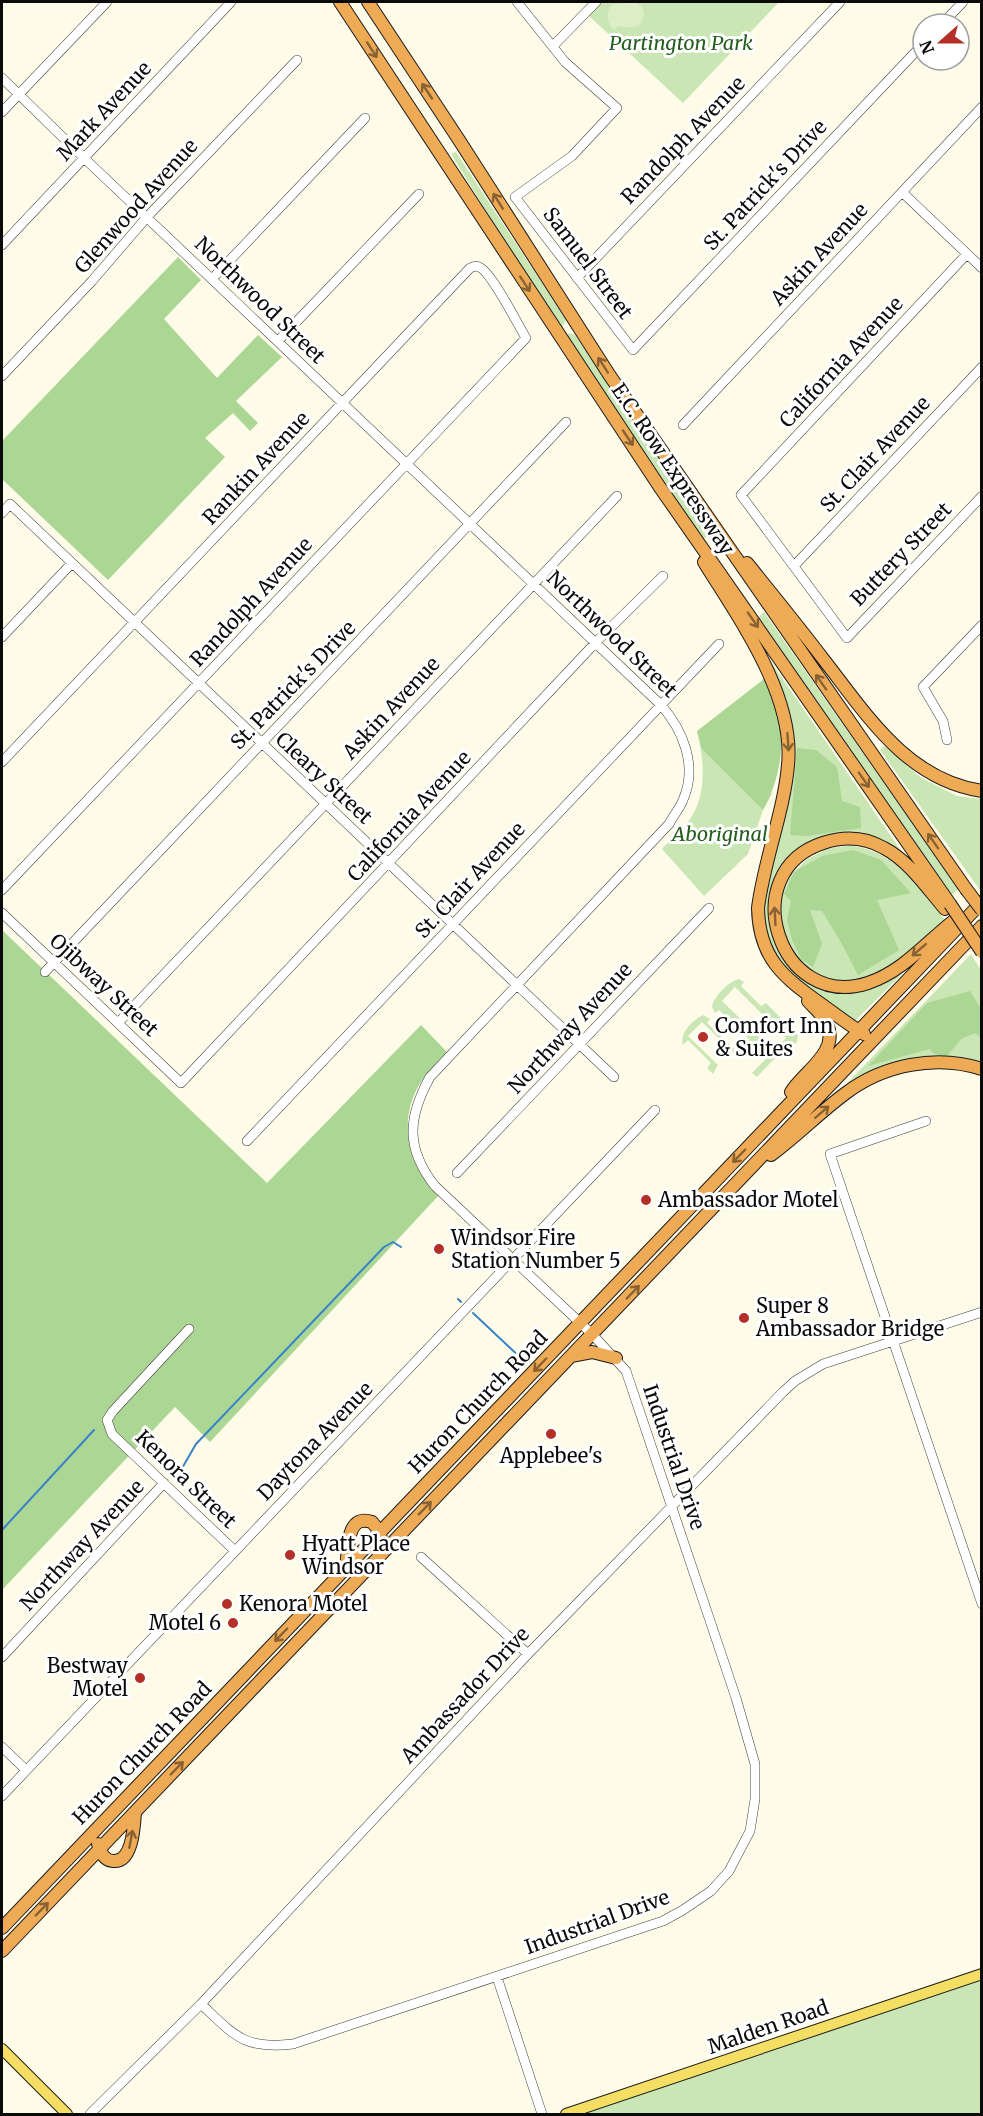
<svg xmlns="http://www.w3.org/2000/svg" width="983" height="2116" viewBox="0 0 983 2116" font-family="Merriweather,serif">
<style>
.green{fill:#cae6b4}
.forest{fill:#acd694}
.pitch{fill:#dceec6}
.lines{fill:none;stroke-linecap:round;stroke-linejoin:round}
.stream{stroke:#3982c8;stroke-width:2}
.minor-casing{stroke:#3d3d3d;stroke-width:10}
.major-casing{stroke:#1b1b1b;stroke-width:12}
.highway-casing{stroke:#1b1b1b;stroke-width:14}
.minor{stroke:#fff;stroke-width:9}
.major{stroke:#f4de63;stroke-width:10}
.highway{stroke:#efaa55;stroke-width:12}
.highway-bridge-casing{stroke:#1b1b1b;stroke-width:14;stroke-linecap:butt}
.highway-bridge{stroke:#efaa55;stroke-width:12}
.oneway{stroke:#886233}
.poi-dot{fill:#b42f28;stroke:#fff;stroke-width:2}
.labels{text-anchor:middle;stroke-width:6;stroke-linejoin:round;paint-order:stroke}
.park-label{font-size:20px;font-style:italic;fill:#265e1e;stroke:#fff}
.street-label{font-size:20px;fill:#0a0a0a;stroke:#fff}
.poi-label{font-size:20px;fill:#0a0a0a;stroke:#fff;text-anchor:start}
</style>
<rect width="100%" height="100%" fill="#fefce8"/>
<!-- green -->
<path class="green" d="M601 2H779L683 103 588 15Z
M456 152 566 320 562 328 557 326 451 154Z
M569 333 575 335 708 530 709 535 705 538 700 537 565 339Z
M764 612 958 889 951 896 756 620Z
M769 659 904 855 848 834 785 867 773 936 783 957 801 979 830 993H856L884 983 899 974 900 976 854 1022 797 983 777 963 764 926 763 902 792 774Z
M697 731 758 805 773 792 763 810 748 854 704 896 662 849C670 840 681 832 688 822 708 795 704 762 697 731Z
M885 746 920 777 957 796 981 799 982 888 980 890 880 750Z
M851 845C863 848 875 851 886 858 910 872 928 899 945 920L897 962 868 980 840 983 819 976 802 966 787 949 778 912 781 893 789 877 806 860 827 849Z
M971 954 981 970V1066L925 1060 831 1100Z
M739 979 744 982 741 986 761 1006 766 1003 798 1035 797 1042 795 1044 791 1041 757 1077 752 1073 786 1038 735 987 722 1001 760 1038 740 1059 702 1022 688 1036 718 1065 713 1074 707 1068 711 1063 688 1040 683 1045C679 1033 693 1020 703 1015L710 1019 707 1023 738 1052 750 1040 719 1010 715 1013 712 1007C714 996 728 982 739 979Z
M981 1975V2114H575Z"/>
<!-- forest -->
<path class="forest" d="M178 257 201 280 164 319 217 378 258 335 282 357 236 401 258 423 250 431 233 413 205 438 225 457 108 580 2 479V441Z
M764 679C768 692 775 705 778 719 786 749 778 783 763 810L702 749 697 731Z
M797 748 816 750 837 767 842 801 860 807 861 828 807 836 790 835Z
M853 850 881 860 911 893 877 900 899 950 858 975 842 944 822 911 810 910 822 944 813 967 801 959 792 940 787 920 791 901 784 894 794 872 822 856Z
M2 930 267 1183 421 1025 447 1052C435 1065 422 1077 415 1093 399 1128 411 1171 439 1195L210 1442 175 1407 2 1590Z
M970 991 981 1009V1038L975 1033 961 1039 946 1057 933 1053 930 1049 868 1066 927 1003Z"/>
<!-- pitch -->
<path class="pitch" d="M636 2C647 8 647 24 633 27 628 28 623 27 618 26L614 30C606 22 605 12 613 4Z"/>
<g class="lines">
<!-- stream -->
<path class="stream" d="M458 1299 461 1302
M473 1313 524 1361
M181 1470 196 1444 384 1247 393 1242 401 1247
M2 1530 94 1430"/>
<!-- minor casing -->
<g class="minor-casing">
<path id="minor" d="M517 2 565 62 617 108 572 156 515 197 633 350 923 44
M942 24 963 2
M553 46 596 2
M2 78 84 158 661 705C683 730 698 766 683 800 680 808 673 816 669 824L430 1077C408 1117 405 1148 435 1186L592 1334 626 1371 736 1698 755 1764V1799L750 1831 729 1871 711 1891 683 1910 663 1921 293 2044C244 2050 234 2035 201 2004
M2 112 107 2
M902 192 982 268
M2 245 231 2
M967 254 741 495 847 638 982 496
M577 278 840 2
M212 279 365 118
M278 341 419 194
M2 376 92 281 147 217 297 60
M683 425 982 107
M2 513 10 504 614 1077
M795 565 982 367
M2 637 72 563
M947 740 943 721 923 687 982 625
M2 762 470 268C474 267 475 265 479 267 491 271 518 325 526 338L2 890
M2 913 181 1083 599 639 663 576
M45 972 566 422
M118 1023 617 496
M926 1121 830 1154 982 1604
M247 1141 719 644
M457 1173 709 908
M189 1329 113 1411 107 1420 112 1434 235 1551
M421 1557 528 1654
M2 1657 164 1483
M2 1747 26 1770
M2 1796 655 1110
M497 1977 542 2114
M90 2114 201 2004 528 1654 783 1392 795 1381 823 1364 982 1312"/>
</g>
<!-- major casing -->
<g class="major-casing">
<path id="major" d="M2 2049 67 2114
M566 2114 982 1974"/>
</g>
<!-- highway casing -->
<g class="highway-casing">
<path id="highway" d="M340 2 659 486 950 904
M368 2 459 140 610 376 966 889
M704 562C739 619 795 695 788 765 784 812 764 860 758 908 759 958 783 977 821 1004 835 1014 849 1025 864 1034
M747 563C773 595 799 627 824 660 867 715 907 780 982 791
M945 909C927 888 909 861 884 848 865 837 844 836 823 843 734 872 779 1012 868 983 904 971 927 941 956 919
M791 1092C803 1072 840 1052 827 1024 823 1015 814 1008 808 1001
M771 1155C797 1136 820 1112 846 1093 883 1065 936 1054 982 1069
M571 1356 592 1352 616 1358
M346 1567C349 1551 345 1513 372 1522L380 1532 381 1540
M98 1844C101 1852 103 1860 113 1861 133 1863 134 1825 135 1812
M2 1928 982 902
M2 1951 982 926"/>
</g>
<!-- minor -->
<use href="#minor" class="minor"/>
<!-- major -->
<use href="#major" class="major"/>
<!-- highway -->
<use href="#highway" class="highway"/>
<!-- highway-bridge casing -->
<g class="highway-bridge-casing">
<path id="highway-bridge" d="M966 889 982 910
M950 904 982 952"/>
</g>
<!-- highway-bridge -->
<use href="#highway-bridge" class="highway-bridge"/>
</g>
<!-- one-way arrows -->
<defs><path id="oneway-shaft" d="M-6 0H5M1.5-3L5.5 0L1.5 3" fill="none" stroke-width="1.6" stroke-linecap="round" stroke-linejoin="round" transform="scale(1.5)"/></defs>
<g class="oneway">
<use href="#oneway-shaft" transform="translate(372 50) rotate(57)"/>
<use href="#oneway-shaft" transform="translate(427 91) rotate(-124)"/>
<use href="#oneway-shaft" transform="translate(498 201) rotate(-122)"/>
<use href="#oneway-shaft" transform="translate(525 284) rotate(57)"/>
<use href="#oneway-shaft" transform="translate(603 365) rotate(-123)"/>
<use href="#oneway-shaft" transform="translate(628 438) rotate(56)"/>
<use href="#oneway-shaft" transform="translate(753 620) rotate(55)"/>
<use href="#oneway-shaft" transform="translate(821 682) rotate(-125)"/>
<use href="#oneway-shaft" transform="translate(788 742) rotate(86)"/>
<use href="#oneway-shaft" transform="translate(864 780) rotate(55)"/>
<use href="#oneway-shaft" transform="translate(933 841) rotate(-125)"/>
<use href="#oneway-shaft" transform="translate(775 916) rotate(-93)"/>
<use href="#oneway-shaft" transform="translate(919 950) rotate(139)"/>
<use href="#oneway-shaft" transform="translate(822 1112) rotate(-41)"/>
<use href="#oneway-shaft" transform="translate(739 1156) rotate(134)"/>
<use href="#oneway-shaft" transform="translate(633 1292) rotate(-46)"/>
<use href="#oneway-shaft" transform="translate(540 1365) rotate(134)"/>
<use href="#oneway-shaft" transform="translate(425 1508) rotate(-46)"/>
<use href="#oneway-shaft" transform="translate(281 1635) rotate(134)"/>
<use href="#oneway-shaft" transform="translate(177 1768) rotate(-46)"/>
<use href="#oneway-shaft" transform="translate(131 1839) rotate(-79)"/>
<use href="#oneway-shaft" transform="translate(42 1909) rotate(-46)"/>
</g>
<!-- markers -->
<g class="poi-dot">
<circle cx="703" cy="1037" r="6"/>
<circle cx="646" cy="1200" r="6"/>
<circle cx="439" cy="1249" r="6"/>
<circle cx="744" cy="1318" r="6"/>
<circle cx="551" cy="1434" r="6"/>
<circle cx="290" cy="1555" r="6"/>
<circle cx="227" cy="1604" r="6"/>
<circle cx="233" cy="1623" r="6"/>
<circle cx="140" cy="1678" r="6"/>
</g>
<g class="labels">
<!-- park labels -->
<g class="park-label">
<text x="681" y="50">Partington Park</text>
<text x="720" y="841">Aboriginal</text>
</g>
<!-- street labels -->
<g class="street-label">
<text transform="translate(104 111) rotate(-47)" y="7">Mark Avenue</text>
<text transform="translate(683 140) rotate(-46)" y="7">Randolph Avenue</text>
<text transform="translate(765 185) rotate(-47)" y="7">St. Patrick's Drive</text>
<text transform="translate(136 206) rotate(-48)" y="7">Glenwood Avenue</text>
<text transform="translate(819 254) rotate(-47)" y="7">Askin Avenue</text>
<text transform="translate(588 263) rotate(53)" y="7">Samuel Street</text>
<text transform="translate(260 300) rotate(44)" y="7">Northwood Street</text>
<text transform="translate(841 362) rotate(-47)" y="7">California Avenue</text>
<text transform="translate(875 454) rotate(-47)" y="7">St. Clair Avenue</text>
<text transform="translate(256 468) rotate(-47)" y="7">Rankin Avenue</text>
<text transform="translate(673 469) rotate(56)" y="7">E.C. Row Expressway</text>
<text transform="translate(901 554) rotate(-46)" y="7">Buttery Street</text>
<text transform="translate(251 602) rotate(-47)" y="7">Randolph Avenue</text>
<text transform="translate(612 634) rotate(44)" y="7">Northwood Street</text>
<text transform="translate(293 685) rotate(-46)" y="7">St. Patrick's Drive</text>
<text transform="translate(391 708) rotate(-47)" y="7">Askin Avenue</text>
<text transform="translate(324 778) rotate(43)" y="7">Cleary Street</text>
<text transform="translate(409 816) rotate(-47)" y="7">California Avenue</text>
<text transform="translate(470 880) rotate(-47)" y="7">St. Clair Avenue</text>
<text transform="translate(104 985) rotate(43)" y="7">Ojibway Street</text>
<text transform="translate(570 1028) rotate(-47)" y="7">Northway Avenue</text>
<text transform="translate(478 1402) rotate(-46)" y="7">Huron Church Road</text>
<text transform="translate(315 1441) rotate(-46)" y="7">Daytona Avenue</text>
<text transform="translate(674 1457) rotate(71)" y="7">Industrial Drive</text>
<text transform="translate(186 1479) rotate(44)" y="7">Kenora Street</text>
<text transform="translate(82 1545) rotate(-47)" y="7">Northway Avenue</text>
<text transform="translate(465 1695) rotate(-47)" y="7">Ambassador Drive</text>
<text transform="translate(142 1753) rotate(-46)" y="7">Huron Church Road</text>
<text transform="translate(597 1922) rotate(-20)" y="7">Industrial Drive</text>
<text transform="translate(768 2027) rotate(-19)" y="7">Malden Road</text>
</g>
<!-- poi labels -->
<g class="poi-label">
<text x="715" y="1033">Comfort Inn<tspan x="715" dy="23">&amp; Suites</tspan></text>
<text x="658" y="1207">Ambassador Motel</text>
<text x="451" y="1245">Windsor Fire<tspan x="451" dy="23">Station Number 5</tspan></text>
<text x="756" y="1313">Super 8<tspan x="756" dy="23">Ambassador Bridge</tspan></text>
<text x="551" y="1463" text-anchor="middle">Applebee's</text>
<text x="302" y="1551">Hyatt Place<tspan x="302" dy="23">Windsor</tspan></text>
<text x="239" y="1611">Kenora Motel</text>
<text x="221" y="1630" text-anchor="end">Motel 6</text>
<text x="128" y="1673" text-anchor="end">Bestway<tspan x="128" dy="23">Motel</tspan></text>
</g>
</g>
<!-- border -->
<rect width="983" height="2116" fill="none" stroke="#0a0a0a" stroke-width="6"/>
<!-- north arrow -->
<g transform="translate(941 42) rotate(249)"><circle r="28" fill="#ffffff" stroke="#9d9d9d" stroke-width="1.5"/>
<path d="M0-4.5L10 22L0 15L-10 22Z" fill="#b42f28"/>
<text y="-9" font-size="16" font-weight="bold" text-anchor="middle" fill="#0a0a0a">N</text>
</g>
</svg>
